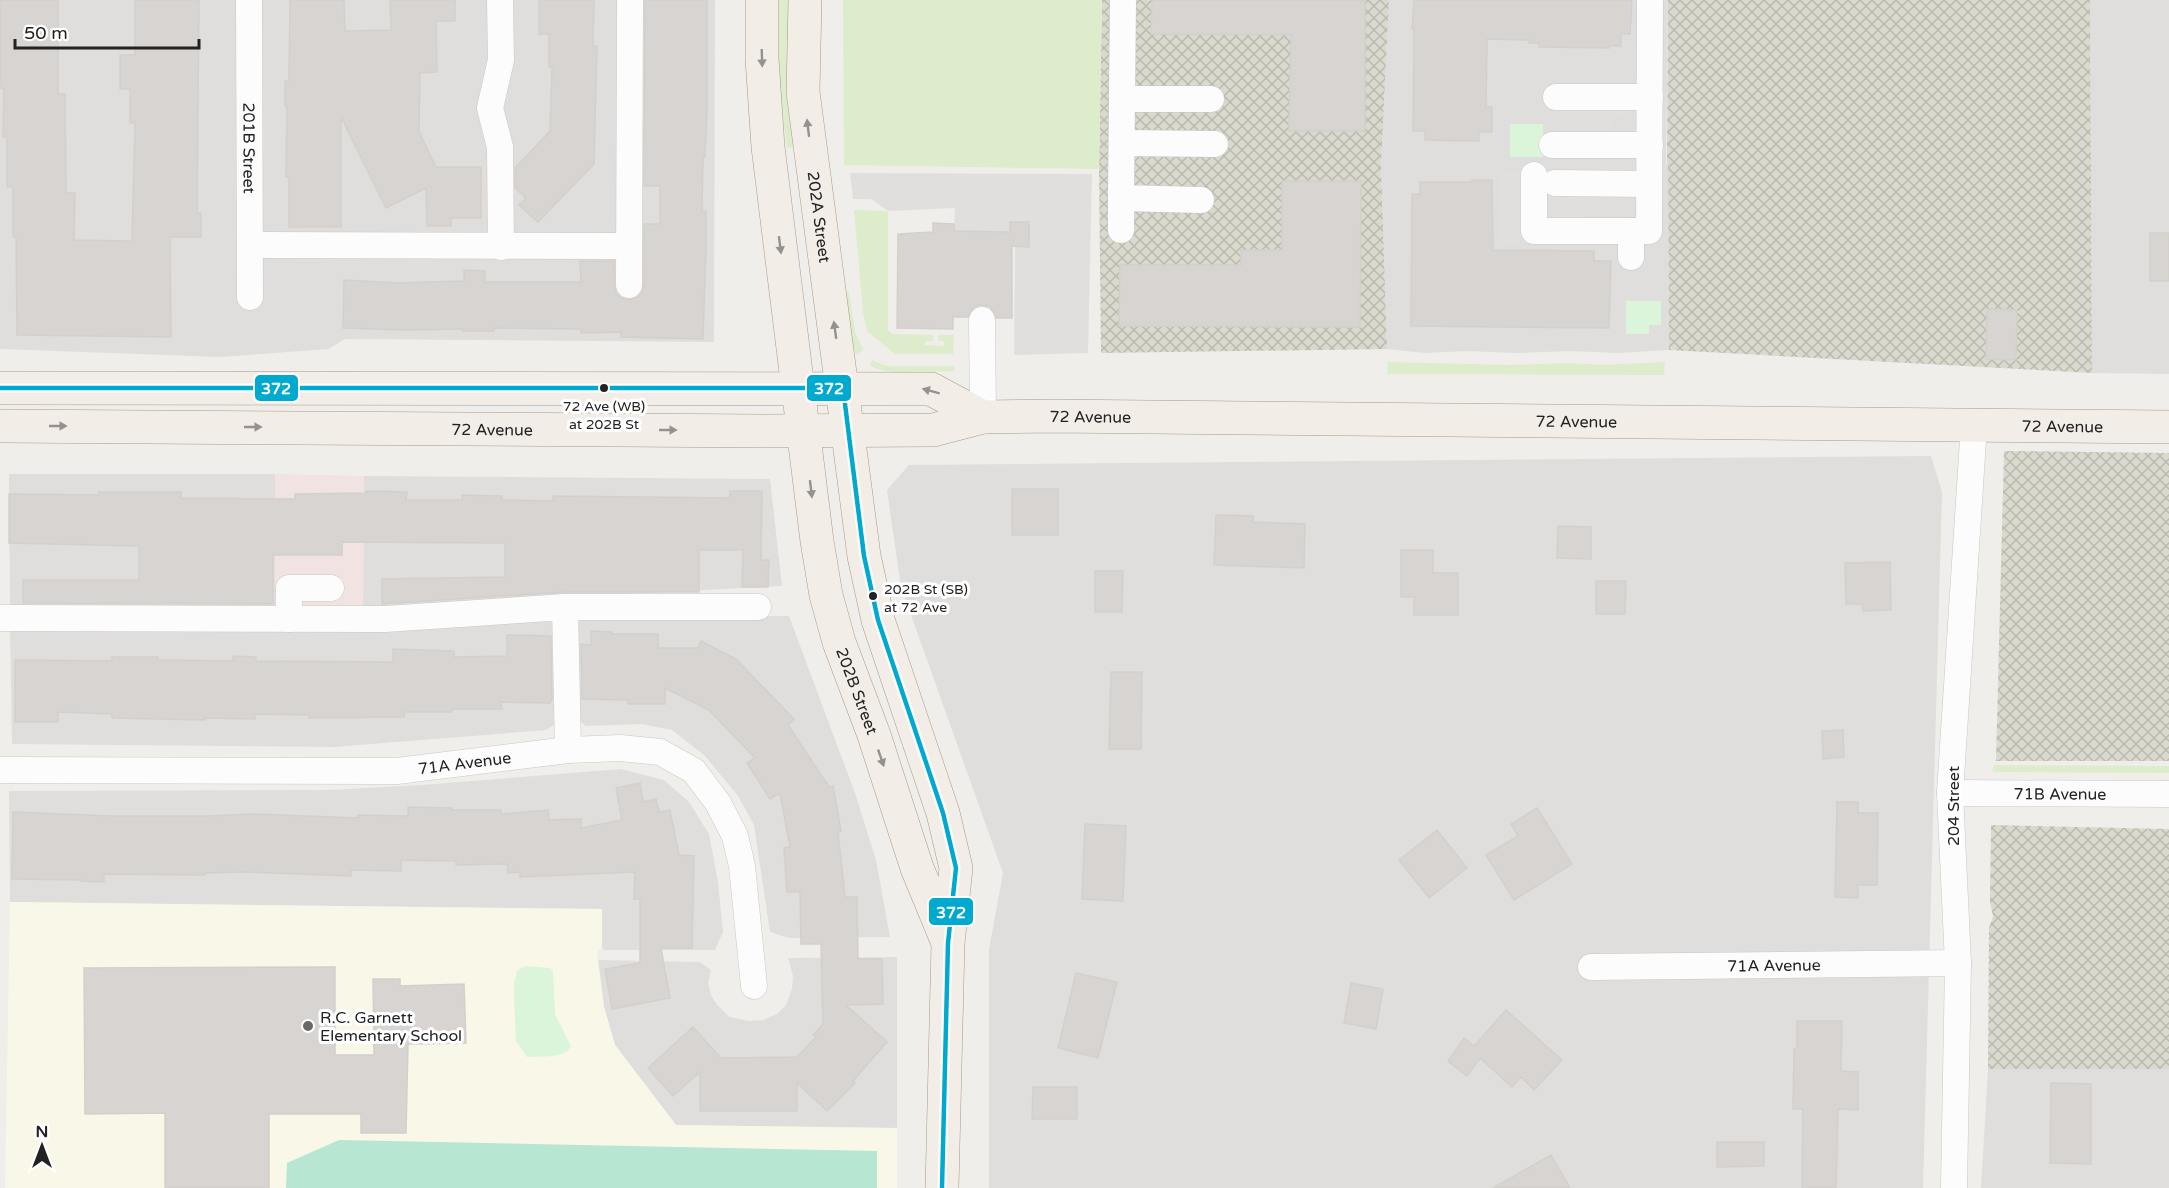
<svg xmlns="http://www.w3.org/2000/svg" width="2169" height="1188" viewBox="0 0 2169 1188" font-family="'Varela Round',sans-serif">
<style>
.residential{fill:#dfdedc}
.commercial{fill:#f1e3e1}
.education{fill:#f8f7e8}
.construction{fill:url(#construction-cross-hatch)}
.grass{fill:#ddeccb}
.park{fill:#daf5da}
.pitch{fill:#b7e6d2}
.parking{fill:#e0dfde}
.building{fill:#d7d4d2;stroke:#d3d0cc;stroke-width:1.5}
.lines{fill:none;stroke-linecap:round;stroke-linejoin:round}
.minor-casing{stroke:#c9c8c7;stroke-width:27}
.major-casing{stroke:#a79c86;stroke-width:34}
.minor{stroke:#fdfcfc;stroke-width:26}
.major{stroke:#f3ede7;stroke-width:33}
.bus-1-casing{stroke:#fff;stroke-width:9}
.bus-1{stroke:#00a9ce;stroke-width:4.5}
.oneway{fill:#95928e}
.bus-dot{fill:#222;stroke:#fff;stroke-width:2}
.poi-dot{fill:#6a6968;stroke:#fff;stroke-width:2}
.labels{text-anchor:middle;stroke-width:6;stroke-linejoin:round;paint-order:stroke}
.bus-label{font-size:14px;fill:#222;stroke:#fff}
.street-label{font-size:16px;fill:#222;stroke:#fff}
.poi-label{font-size:16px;fill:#222;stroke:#fff;text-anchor:start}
.line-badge{stroke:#fff;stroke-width:2}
.badge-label{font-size:16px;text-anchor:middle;font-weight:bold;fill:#fff}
</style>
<defs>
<pattern id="construction-cross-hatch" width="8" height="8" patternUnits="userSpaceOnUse" patternTransform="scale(1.5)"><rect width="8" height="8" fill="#d9d9cd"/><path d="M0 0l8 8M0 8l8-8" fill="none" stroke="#babab0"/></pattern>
</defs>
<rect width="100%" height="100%" fill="#f0eeeb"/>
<!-- residential -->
<path class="residential" d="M0 0H715L714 342 345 339 328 349 221 357 0 349Z
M1389 0H1668L1666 165H1668L1669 350 1617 353 1570 351 1516 353 1467 351 1425 353 1387 349 1381 165Z
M2090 0H2169V374L2092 373Z
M1931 456 1942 492 1923 1188H989V949L1003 873 901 587 887 490 909 465Z
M9 474H275V608L10 607Z
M364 476 770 479 782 586 363 607Z
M580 616H789L855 793 876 860 890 937 789 938 770 932 754 825 738 796 705 756 672 730 641 724 586 726 577 719V620Z
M545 618 552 623 554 725 546 730 334 747 12 744 10 627Z
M621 769 664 780 689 802 709 834 718 882 723 932 715 950H604L602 946 601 909 10 902 9 791 330 790 422 785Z
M897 957V1128L676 1125 615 1045 604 1007 598 960 700 962 711 970 708 983 711 995 717 1005 730 1017 748 1021 763 1020 777 1014 786 1005 792 989 793 976 788 958Z
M1988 1069H2169V1188H1981Z"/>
<!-- commercial -->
<path class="commercial" d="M275 474 364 476 363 607 275 608Z"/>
<!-- education -->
<path class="education" d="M10 902 602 909V946L597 952 604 1007 615 1045 676 1125 897 1128V1188H5Z"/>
<!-- construction -->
<path class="construction" d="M1102 0H1389L1381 165 1387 349 1101 353 1099 169Z
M1668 0H2090L2092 373 1669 350 1668 166 1667 165Z
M2004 451 2169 453V761H1996Z
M1991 825 2169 829V1069H1988L1989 928 1993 916 1990 902Z"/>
<!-- grass -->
<path class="grass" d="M778 0H790L794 147 787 148 778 82Z
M843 0H1102L1099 169 844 165Z
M854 210 888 211V330L892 334 933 335V341H925V345L944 346V341H938V335H954L953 354H895L867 331 863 312Z
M849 292 855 332 863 350 857 355 852 346 844 293Z
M872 360 883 365 890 366H954L955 371C928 371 894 377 870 366Z
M1388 362 1511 365 1568 363 1602 365 1665 362 1664 375 1387 374Z
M1994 765 2169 766V773L1998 772 1992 771Z"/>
<!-- park -->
<path class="park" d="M1510 124H1543V157H1510Z
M1626 301H1661V325H1649V334H1626Z
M526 966 550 968 553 971 555 1014 571 1046C565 1059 540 1056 527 1057L516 1041 514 995V984L517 971 521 968Z"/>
<!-- pitch -->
<path class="pitch" d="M339 1140 877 1151V1188H286L287 1163Z"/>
<!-- parking -->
<path class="parking" d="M1559 63H1633V114L1611 115V129H1559Z
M1501 171H1549L1550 218 1553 217V196H1583L1582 244 1500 243Z
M850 173 1092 174 1088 353 1014 355 1015 246H1029V222H1011L1010 232 954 231 955 208 888 211 871 199H853Z"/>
<!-- building -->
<path class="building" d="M0 0H58V94H65L66 193H75L74 240 132 241 135 123H130V89H120V55H135V0H199L197 213H201V237H170L171 337 17 335 16 237H13V187H7V137H3L4 88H0Z
M290 0H344L345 31 391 30 390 0H455V21H436L437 72 420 73 419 132 436 167H481V218H451V226H427L426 188 386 208 341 117V227H289V177H286L287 106H285V81H289Z
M539 0H594L593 46H597L594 164 538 222 519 205 526 198 515 188V168L550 131 552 67H549V34H539Z
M645 0H707V110L705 157H703L702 211H706V248L703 339 621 337V332L581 333V329L494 328V331H463V329L404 330 343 328 344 280 397 283 464 281V270L485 271V282H581L580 261H614V285L616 293 621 298 628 300 636 298 642 293 644 285V224H660V186H644Z
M1152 0H1365V131H1289L1291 35 1151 34Z
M1414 0H1632L1630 34H1621V46H1609V48L1539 47V43H1529V40L1487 39 1486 107H1492V132H1479V141L1425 140V131H1413L1414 29H1412Z
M1472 180H1492L1493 250 1594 251V261H1611L1609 328 1411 326 1412 194H1420V182H1472Z
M1282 181H1361L1360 327 1119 326 1120 265H1241V250H1282Z
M1010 222H1029V247L1012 246V318H996L990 307 981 305 974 307 968 317H953V329L897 328 898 234 933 232V223L954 224V231L1010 232Z
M2150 233H2169V281H2150Z
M1987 309 2017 310 2016 360 1986 359Z
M1012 489H1058V535H1012Z
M366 491 407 492 406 500H462V495L502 496V500L553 501V496L730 498V491H762L761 560H769L768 587H742L743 550H699V592H565L382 604V579L505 577V543L342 542V555H273V604L23 603V580H139V546L9 543V494L99 495V492H181V498L295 499V494L366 493Z
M1216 515 1253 516V522L1305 524 1304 568 1214 565Z
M1558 526 1591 527V559L1557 558Z
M1401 550H1433V573H1458V615H1414V597H1401Z
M1890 562 1891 610 1863 611 1862 604H1846L1845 563Z
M1095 571H1123L1122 612H1095Z
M1596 581H1626L1625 614H1596Z
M591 631 612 632V634H658V648H698L701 641 736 659 794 719 788 725 829 787 833 786 841 831 838 832 845 897H857L858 959H882L883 1004 846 1005 887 1042 853 1081 855 1083 827 1111 797 1083V1111H700V1072L673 1096 648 1068 693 1027 721 1058 797 1057 816 1037 813 1035 823 1024 821 944H801L800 892H787L784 848 790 847 780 793 770 799 747 763 755 758 709 710 665 688V704H628V700L582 699 581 644 591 645Z
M507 635 551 636 552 698 550 703 501 702 502 709H452V712H404V717L309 718V715L255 714V719L205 718V720L112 718V714L58 712V722H15V660L112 661V657H158V660L233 661V656L256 657V661L393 662V649L454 651V657L507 656Z
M1111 672H1142L1141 749H1109Z
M1843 730 1844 757 1823 759 1822 731Z
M640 783 643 802 656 799 659 812 670 810 679 855 694 856 692 948H661L670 998 612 1009 605 969 640 963V899H634L635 872 520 877V872L508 873 507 864 456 865V861L401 860V871L351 870V876L247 872 205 873V875L104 874V882L81 881V880L12 879 13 812 111 816H208L252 814 358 818V815L408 816V807L452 808V810H501V814L548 810 549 820 581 819V828L622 820 616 788Z
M1837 802H1858V813H1878L1877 885H1858V898L1835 897Z
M1537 808 1572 864 1514 900 1486 855 1518 836 1511 824Z
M1085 824 1126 826 1123 901 1082 899Z
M1437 830 1467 868 1429 898 1399 860Z
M335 967V1055H374L373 979H400V986L464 984 466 1043 408 1044 406 1133H361V1114H269V1188H165V1113L85 1114 84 968Z
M1076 973 1117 982 1098 1058 1058 1048Z
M1351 983 1383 989 1376 1029 1344 1023Z
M1506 1010 1562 1060 1534 1090 1521 1077 1512 1087 1480 1058 1467 1076 1448 1061 1464 1038 1474 1046Z
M1797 1021H1842L1841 1071 1858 1072V1110L1838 1109 1836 1188H1802L1803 1109H1793L1794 1049H1797Z
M2051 1083 2091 1084V1164L2050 1163Z
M1033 1087H1077V1119H1032Z
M1717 1142H1764V1166L1717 1167Z
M1551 1155 1570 1188H1493Z"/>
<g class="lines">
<!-- minor casing -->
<g class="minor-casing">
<g id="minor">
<path id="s1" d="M249 0 250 297"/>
<path d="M500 0 501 60 490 108 500 147 501 247"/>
<path d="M1123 0 1121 198 1201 200"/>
<path d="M1556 97H1650"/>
<path d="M1123 99H1211"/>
<path d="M1122 143 1215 144"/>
<path d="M1552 145H1650"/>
<path d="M1534 175V231H1649L1650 0"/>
<path d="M1555 183 1649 184"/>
<path d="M1121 230V198"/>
<path d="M1631 231V257"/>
<path d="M250 245 628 246"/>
<path d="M629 285 630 0"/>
<path d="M982 320 983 417"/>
<path d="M565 607 568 750"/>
<path d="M0 618 385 619 565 607H758"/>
<path d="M289 619V588H331"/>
<path id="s2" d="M0 770 397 771 568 750 620 748 660 752 694 771 718 803 735 836 742 866 754 986"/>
<path id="s3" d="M1950 793 2169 794"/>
<path id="s4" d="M1591 967 1958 963"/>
<path d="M1954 1188 1958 963 1950 793 1974 425"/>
</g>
</g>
<!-- major casing -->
<g class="major-casing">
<g id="major">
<path id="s5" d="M762 0V59L768 147 817 541 826 595 839 642 874 735 917 868 946 938"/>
<path id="s6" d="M805 0 803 92 864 556 878 620 943 813 956 868 948 943 942 1188"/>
<path d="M0 388 931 389 983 417"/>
<path id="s7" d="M0 426 765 431 933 430 983 417 1053 416 2169 427"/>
</g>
</g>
<!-- minor -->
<use href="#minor" class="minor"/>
<!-- major -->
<use href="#major" class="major"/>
<!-- bus-1 casing -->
<g class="bus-1-casing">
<path id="bus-1" d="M0 388H843L864 556 878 620 943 813 956 868 948 943 942 1188"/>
</g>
<!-- bus-1 -->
<use href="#bus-1" class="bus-1"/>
</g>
<!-- one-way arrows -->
<defs><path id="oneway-solid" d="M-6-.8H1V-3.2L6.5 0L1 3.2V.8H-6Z" transform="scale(1.5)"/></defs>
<g class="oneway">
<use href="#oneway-solid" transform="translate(762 58) rotate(88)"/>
<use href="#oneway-solid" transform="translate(808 128) rotate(-97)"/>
<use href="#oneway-solid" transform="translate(780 245) rotate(83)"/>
<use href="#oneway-solid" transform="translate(835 330) rotate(-98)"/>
<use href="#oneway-solid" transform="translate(931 391) rotate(-165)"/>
<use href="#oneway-solid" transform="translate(58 426)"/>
<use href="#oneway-solid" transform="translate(253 427)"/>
<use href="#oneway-solid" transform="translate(668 430)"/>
<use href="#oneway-solid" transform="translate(811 489) rotate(83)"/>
<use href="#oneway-solid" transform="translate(881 758) rotate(71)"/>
</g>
<!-- markers -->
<g class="bus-dot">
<circle cx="604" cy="388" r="5"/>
<circle cx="873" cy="596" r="5"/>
</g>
<circle class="poi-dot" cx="308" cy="1026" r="6"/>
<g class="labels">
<!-- bus labels -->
<g class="bus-label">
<text x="604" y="411">72 Ave (WB)<tspan x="604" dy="18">at 202B St</tspan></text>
<text x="884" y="594" text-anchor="start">202B St (SB)<tspan x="884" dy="18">at 72 Ave</tspan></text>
</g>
<!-- street labels -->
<g class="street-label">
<text dy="6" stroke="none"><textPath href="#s1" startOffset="148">201B Street</textPath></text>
<text dy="6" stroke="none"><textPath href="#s6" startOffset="218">202A Street</textPath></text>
<text dy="6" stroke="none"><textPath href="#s7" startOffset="1092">72 Avenue</textPath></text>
<text dy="6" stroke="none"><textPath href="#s7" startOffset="1578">72 Avenue</textPath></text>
<text dy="6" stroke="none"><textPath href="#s7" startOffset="2064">72 Avenue</textPath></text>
<text dy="6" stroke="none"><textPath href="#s7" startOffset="492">72 Avenue</textPath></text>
<text dy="6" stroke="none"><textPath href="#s5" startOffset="700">202B Street</textPath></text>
<text dy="6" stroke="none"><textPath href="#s2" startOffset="465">71A Avenue</textPath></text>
<text dy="6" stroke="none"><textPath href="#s3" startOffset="110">71B Avenue</textPath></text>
<text transform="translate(1953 806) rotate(-90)" y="6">204 Street</text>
<text dy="6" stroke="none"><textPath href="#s4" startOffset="183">71A Avenue</textPath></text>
</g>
<!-- poi labels -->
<g class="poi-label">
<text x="320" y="1023">R.C. Garnett<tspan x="320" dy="18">Elementary School</tspan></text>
</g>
</g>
<g class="line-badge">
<rect x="254" y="374" width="45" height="28" rx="6" fill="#00a9ce"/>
<rect x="806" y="374" width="46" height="28" rx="6" fill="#00a9ce"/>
<rect x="928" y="897" width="46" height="29" rx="6" fill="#00a9ce"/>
</g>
<g class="badge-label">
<text x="276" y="394">372</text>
<text x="829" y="394">372</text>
<text x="951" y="918">372</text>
</g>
<!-- north arrow -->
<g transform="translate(42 1146)" stroke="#ffffff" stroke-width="4.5" paint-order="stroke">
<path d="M0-4.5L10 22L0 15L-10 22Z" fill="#222222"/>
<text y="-9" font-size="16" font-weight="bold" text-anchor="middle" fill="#222222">N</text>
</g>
<!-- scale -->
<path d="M15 39v9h184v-9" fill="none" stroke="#222222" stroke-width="3"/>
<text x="24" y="39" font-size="18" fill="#222222" stroke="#ffffff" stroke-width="4.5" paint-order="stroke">50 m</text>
</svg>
